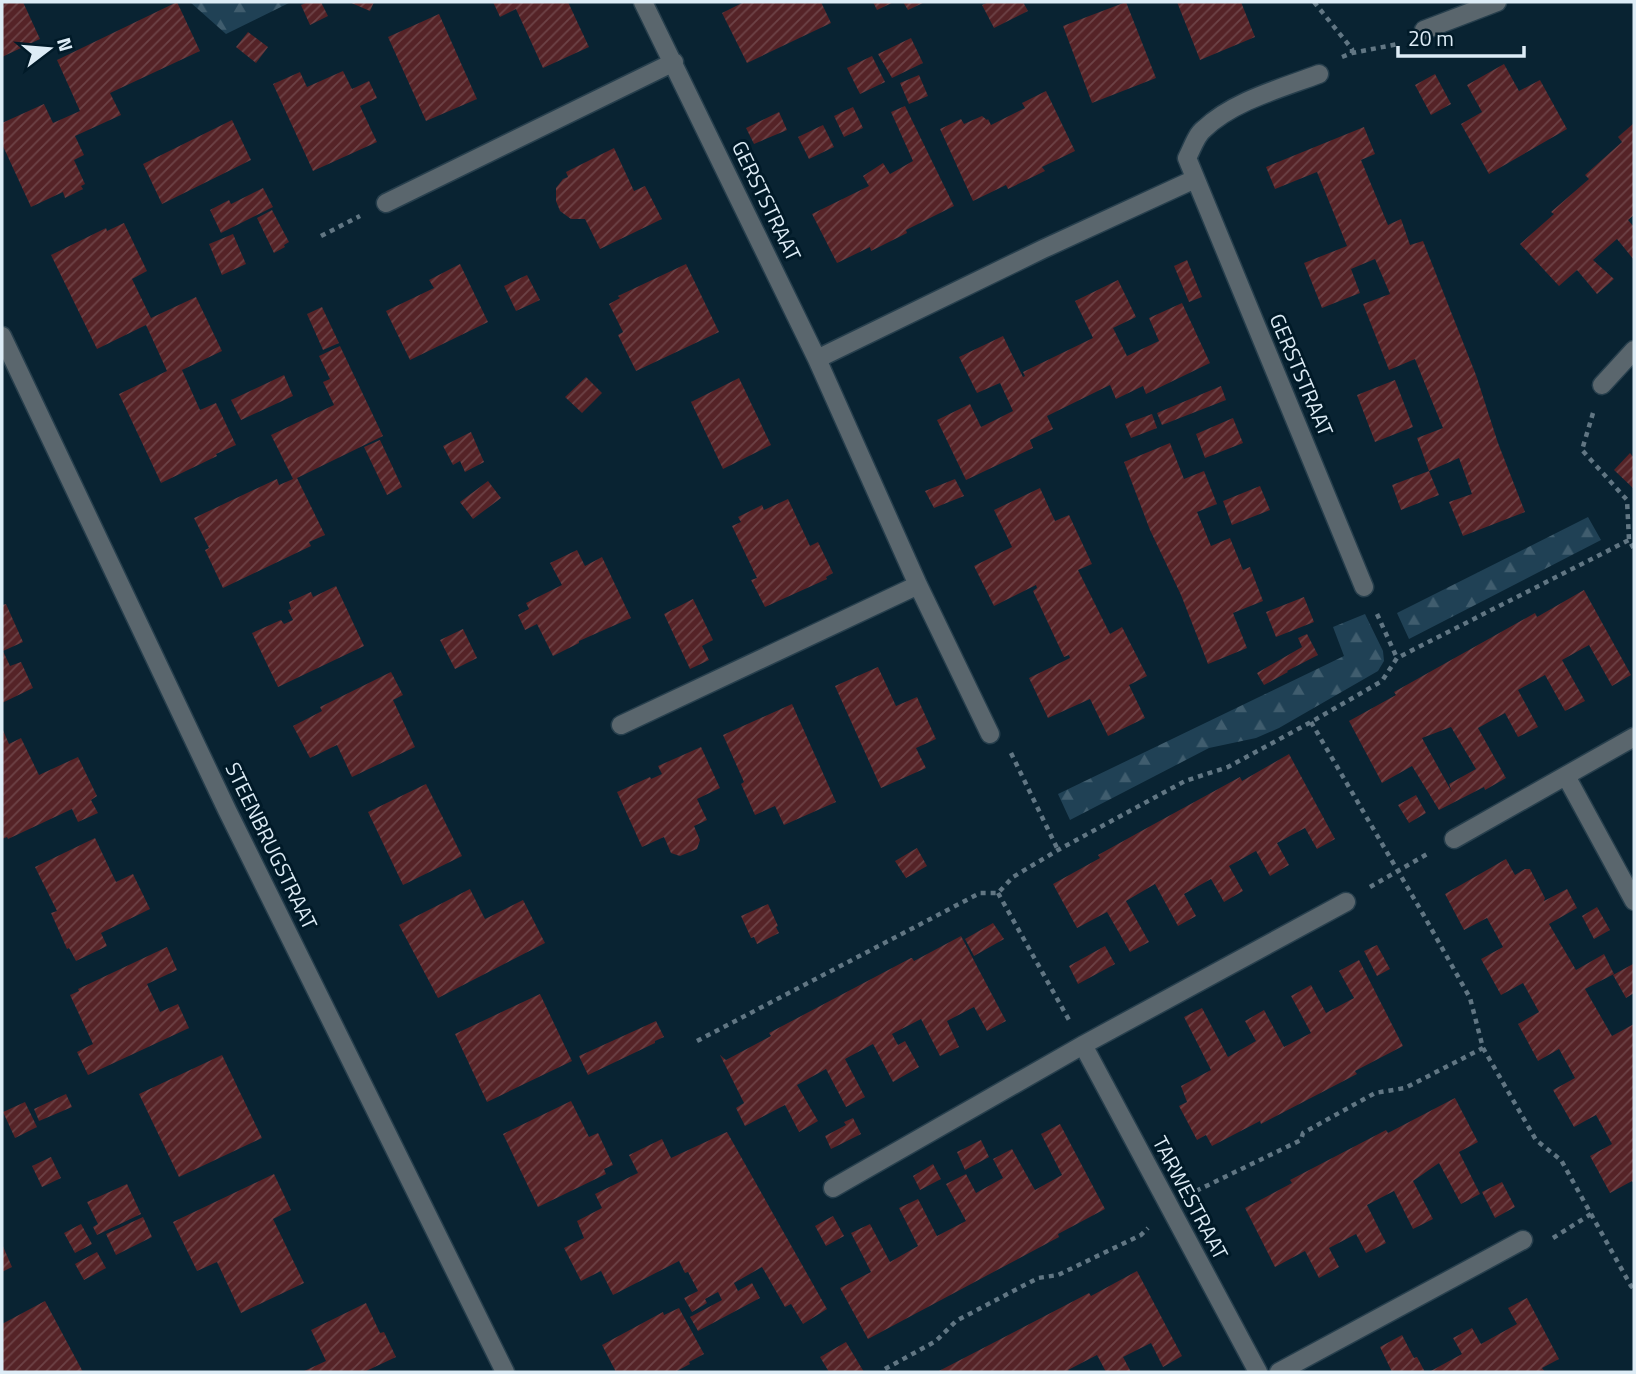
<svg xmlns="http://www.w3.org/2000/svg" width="1636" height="1374" viewBox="0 0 1636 1374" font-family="'Titillium Web',sans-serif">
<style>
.forest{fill:url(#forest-firs)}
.building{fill:url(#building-hatch);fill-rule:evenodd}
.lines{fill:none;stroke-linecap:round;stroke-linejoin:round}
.minor-casing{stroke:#273f4d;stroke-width:21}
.tertiary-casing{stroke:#273f4d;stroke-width:21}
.path{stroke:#617683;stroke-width:4.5;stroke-dasharray:5 5;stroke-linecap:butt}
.minor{stroke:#5a666d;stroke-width:18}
.tertiary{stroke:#5a666d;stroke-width:18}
.labels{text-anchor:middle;stroke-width:6;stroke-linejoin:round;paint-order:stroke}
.street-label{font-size:21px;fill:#ddecf6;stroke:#011a28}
</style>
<defs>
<pattern id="forest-firs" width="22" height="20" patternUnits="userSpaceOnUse" patternTransform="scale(1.75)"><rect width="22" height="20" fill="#204155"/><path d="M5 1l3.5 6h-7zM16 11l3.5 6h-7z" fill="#405d6e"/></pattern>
<pattern id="building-hatch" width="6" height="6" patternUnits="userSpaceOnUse" patternTransform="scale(1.75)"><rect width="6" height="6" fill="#552327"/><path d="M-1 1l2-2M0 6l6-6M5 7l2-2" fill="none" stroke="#6d4347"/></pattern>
</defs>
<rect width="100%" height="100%" fill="#092332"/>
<!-- forest -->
<path class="forest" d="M190 2H291L226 34Z
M1588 517 1601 540 1409 639 1397 613Z
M1365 614 1383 651 1384 661 1378 671 1279 728 1256 738 1209 748 1070 820 1058 794 1344 656 1333 627Z"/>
<!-- building -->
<path class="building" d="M2 2H23L40 39 2 57Z
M177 2 200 51 110 93 121 115 75 136 84 155 74 160 85 184 81 186 83 189 65 198 63 192 31 207 2 144V123L44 104 53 123 80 111 57 60Z
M308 2H321L328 16 310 25 301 5Z
M349 2H374L370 11Z
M493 2H568L589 47 543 68 516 9 500 17Z
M744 2H821L831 23 747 63 722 13Z
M873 2H894L877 10Z
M903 2H925L908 10Z
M989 2H1023L1028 11 994 28 982 5Z
M1126 2 1156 78 1092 103 1063 26Z
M1177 2H1241L1255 37 1200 60Z
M439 14 477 99 426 121 388 37Z
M248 32 268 47 256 63 236 47Z
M911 38 923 63 892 78 878 54Z
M872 56 885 82 860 94 847 68Z
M1504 64 1519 91 1540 80 1567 129 1489 174 1461 124 1482 112 1467 85Z
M343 71 352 89 369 81 377 98 360 106 377 142 313 171 273 84 300 72 307 87Z
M1435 74 1451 104 1431 115 1415 85Z
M919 75 928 96 909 104 900 83Z
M1046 91 1075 151 1042 167 1045 171 1008 189 1006 185 973 201 940 129 961 119 964 124 982 116 987 120 988 119 991 125 1025 108 1022 103Z
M905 106 954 206 906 230 907 233 871 251 870 247 837 263 812 214 869 186 863 176 883 163 890 174 913 161 891 112Z
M853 107 863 128 844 137 834 116Z
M779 112 787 130 754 144 746 128Z
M232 120 251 160 162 204 143 164Z
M1634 123V215L1628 220 1634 227V260L1617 239 1593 260 1614 279 1597 294 1577 270 1559 286 1520 244 1554 214 1551 212 1589 179 1585 175 1622 142 1618 137Z
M823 125 834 147 809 159 798 137Z
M1364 127 1375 154 1361 160 1388 225 1401 219 1410 245 1423 241 1476 375 1498 443 1525 512 1463 536 1449 502 1472 494 1459 458 1429 471 1417 438 1443 428 1429 394 1415 359 1389 370 1363 304 1390 294 1375 259 1351 269 1360 293 1322 308 1304 263 1347 246 1317 172 1275 189 1266 167Z
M614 148 634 191 645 186 662 219 600 249 585 219H571L560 211 556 201V188L563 179 568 177 566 172Z
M263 188 273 207 221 233 210 210 229 200 231 204Z
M272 210 289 242 284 245 285 247 274 253 257 218Z
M124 223 147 271 132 279 151 318 196 297 222 351 182 370 200 410 216 403 236 445 216 454 217 456 161 483 119 394 167 371 146 325 97 349 51 255 106 228 107 231Z
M233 234 246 264 222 275 209 244Z
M1187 260 1202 297 1189 302 1174 266Z
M460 264 488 322 410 360 386 311 434 288 429 280Z
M686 264 719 332 636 371 618 335 623 332 609 304 620 298 618 296Z
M527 275 540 300 516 311 504 286Z
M1118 280 1136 317 1113 328 1127 356 1159 341 1149 318 1182 303 1210 363 1146 394 1143 386 1116 399 1110 385 1047 416 1053 429 1030 440 1033 448 966 480 937 420 970 404 981 427 1013 411 1000 383 977 393 959 357 1003 336 1023 377 1025 376 1023 372 1093 338 1075 301Z
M322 307 339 343 323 350 307 314Z
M340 346 383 436 297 478 325 535 309 542 311 546 223 588 205 550 209 548 194 518 277 479 279 485 293 479 271 435 334 405 323 382 330 379 319 356Z
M284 375 293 396 241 420 231 400Z
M586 377 602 393 582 413 565 397Z
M739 378 771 445 723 469 691 402Z
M1395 380 1413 427 1375 442 1357 395Z
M1221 386 1226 400 1162 425 1157 413Z
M1152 414 1157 428 1131 438 1125 424Z
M1233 418 1243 443 1205 458 1196 434Z
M471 432 484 462 465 472 460 461 453 465 443 446Z
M380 440 402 487 387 495 364 447Z
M1170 443 1184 479 1204 471 1217 504 1197 512 1211 546 1230 538 1243 570 1250 567 1263 601 1233 613 1247 648 1208 664 1181 595 1150 530 1124 462Z
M1630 453 1634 458V489L1614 470Z
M1429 471 1439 495 1401 510 1392 485Z
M955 479 964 496 934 508 925 491Z
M488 481 501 498 473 519 460 502Z
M1260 486 1270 510 1232 525 1223 501Z
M1040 488 1055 521 1069 515 1092 564 1078 570 1110 634 1122 627 1147 676 1129 685 1145 718 1108 736 1090 699 1048 718 1029 678 1070 658 1069 655 1064 657 1033 591 1037 588 1036 585 994 606 974 566 1012 547 994 510Z
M788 499 810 546 818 542 833 573 826 577 827 579 765 607 751 580 757 578 732 526 741 522 738 517 762 505 764 510Z
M577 550 585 566 602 557 631 618 579 641V643L553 656 537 624 525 630 518 615 529 609 526 603 562 585 550 563Z
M336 586 364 646 278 687 252 633 281 620 284 624 293 620 288 610 291 609 289 602 311 592 313 597Z
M1584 590 1631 675 1612 686 1589 645 1562 660 1585 701 1565 711 1545 675 1518 690 1538 727 1518 737 1505 713 1478 728 1506 778 1485 790 1484 787 1439 810 1412 766 1382 783 1349 721 1396 695 1394 692 1535 613 1537 617ZM1451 727 1476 769 1449 784 1452 792 1422 738Z
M1304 597 1314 622 1276 637 1266 612Z
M693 599 713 640 702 646 709 660 690 669 664 614Z
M6 604 23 642 3 651 10 666 21 662 33 688 2 703V605Z
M463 629 477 658 455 669 440 640Z
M1307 634 1318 655 1287 671 1288 672 1264 685 1257 673 1302 647 1298 638Z
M878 667 896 706 917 697 936 739 916 748 926 768 881 788 835 686Z
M391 672 403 695 393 700 415 747 352 777 337 745 310 758 293 726 322 711 320 707Z
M792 704 836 802 784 825 775 806 755 815 741 784 744 782 723 735Z
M2 728 9 744 21 738 39 775 78 757 97 796 91 800 98 813 78 822 72 809 8 839 7 837 2 839Z
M701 747 720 788 697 799 707 820 694 826 700 840 697 849 680 856 671 853 664 837 642 847 617 792 650 777 651 779 662 774 658 766Z
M1289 754 1335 839 1317 849 1305 828 1277 843 1289 865 1270 876 1256 851 1229 866 1243 891 1224 902 1211 879 1184 894 1196 916 1178 926 1155 884 1126 901 1149 942 1130 952 1107 912 1077 928 1053 884 1100 858 1098 855 1145 829 1240 777 1242 781Z
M426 784 462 856 403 885 368 812Z
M1416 795 1426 813 1409 823 1398 805Z
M95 838 116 882 133 874 150 909 101 933 107 946 76 961 69 948 67 949 51 913 57 911 35 867Z
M917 848 927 866 906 878 895 861Z
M1506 859 1515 875 1525 869H1530L1545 898 1544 901 1567 889 1577 908 1549 924 1576 970 1604 954 1614 974 1585 989 1612 1036 1634 1024V1184L1632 1181 1610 1193 1590 1156 1612 1144 1596 1115 1574 1127 1553 1090 1575 1078 1559 1049 1538 1061 1518 1024 1539 1012 1523 983 1501 995 1481 959 1503 947 1487 918 1464 930 1445 894Z
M470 889 485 919 523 900 545 943 438 998 399 925Z
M768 904 778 926 776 927 779 933 757 944 754 937 751 938 741 916Z
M1597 907 1610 930 1594 939 1582 916Z
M993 923 1004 939 974 956 965 939Z
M961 936 1006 1021 987 1031 974 1007 947 1021 959 1047 940 1056 921 1019 892 1034 898 1045 905 1041 919 1067 893 1082 873 1044 845 1059 865 1097 846 1107 826 1069 797 1085 818 1121 799 1132 785 1105 745 1126 736 1108 744 1103 720 1055 726 1060 771 1036 769 1033 911 958H912L914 961Z
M1377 945 1390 969 1377 976 1364 951Z
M1105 946 1115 964 1078 984 1069 966Z
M167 947 177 970 147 984 160 1012 178 1004 189 1028 88 1075 77 1052 93 1044 70 995 79 991 78 989Z
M1359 960 1403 1046 1355 1071 1357 1074 1261 1124 1260 1121 1212 1146 1206 1135 1197 1140 1179 1106 1187 1102 1181 1086 1211 1070 1184 1017 1202 1008 1228 1057 1256 1041 1245 1021 1264 1010 1284 1047 1311 1033 1291 996 1311 985 1326 1013 1354 998 1339 971Z
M1633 964 1634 967V993L1626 998 1613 975Z
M540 994 572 1061 487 1102 455 1034Z
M656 1021 664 1037 655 1041V1043L588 1075 579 1056Z
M222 1055 262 1138 179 1177 139 1094Z
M66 1094 72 1107 39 1121 34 1109Z
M1455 1098 1478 1142 1459 1152 1480 1194 1461 1204 1439 1163 1413 1181 1433 1219 1413 1229 1394 1191 1367 1205 1386 1243 1366 1253 1356 1234 1329 1248 1339 1267 1319 1278 1305 1251 1275 1267 1245 1208 1292 1183 1290 1180 1386 1130 1388 1133Z
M571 1101 589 1137 598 1133 613 1165 604 1169 606 1174 538 1207 503 1134Z
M25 1102 37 1127 15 1138 3 1112Z
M853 1118 861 1134 831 1149 825 1136 846 1125 844 1122Z
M1060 1124 1105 1209 1058 1234 1059 1237 868 1339 840 1288 871 1272 851 1233 870 1224 890 1262 918 1246 899 1208 918 1199 937 1236 966 1221 946 1184 966 1174 976 1193 1003 1178 993 1159 1012 1149 1035 1190 1062 1175 1041 1134Z
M727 1132 827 1309 803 1324 791 1304 785 1307 762 1267 734 1283 738 1291 752 1283 760 1298 698 1331 690 1317 722 1300 718 1292 705 1299 707 1303 692 1312 684 1298 698 1291 688 1272 685 1273 679 1261 613 1295 601 1271 581 1281 564 1248 584 1238 577 1221 602 1208 595 1194 638 1173 629 1155 662 1139 671 1158Z
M981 1140 989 1157 965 1170 957 1152Z
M51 1157 61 1178 42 1187 32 1166Z
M933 1164 941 1179 920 1190 913 1176Z
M274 1174 291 1210 273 1219 304 1283 241 1313 217 1262 197 1271 173 1222Z
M1502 1182 1515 1207 1495 1218 1482 1192Z
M127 1184 141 1214 97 1235 93 1227 98 1224 87 1202Z
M833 1216 844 1236 826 1246 815 1226Z
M143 1217 152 1237 116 1255 106 1234Z
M81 1224 92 1244 75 1253 64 1233Z
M2 1244 12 1267 2 1272Z
M97 1252 106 1268 84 1280 75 1264Z
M1137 1271 1182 1356 1163 1367 1151 1343 1123 1357 1131 1372H1106L1097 1355 1068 1370 1070 1372H937L1089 1293 1091 1296Z
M1527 1298 1559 1359 1542 1368 1545 1372H1429L1462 1354 1453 1338 1472 1328 1481 1344 1517 1324 1508 1308Z
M45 1301 83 1372H3L2 1324Z
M366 1303 380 1333 384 1332 396 1357 364 1372H302L326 1361 311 1330Z
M679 1308 704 1354 689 1362 690 1364 675 1372H616L602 1345 663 1312 664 1315Z
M1402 1335 1414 1358 1417 1357 1425 1372H1392L1380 1347Z
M846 1342 864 1372H829L820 1357Z"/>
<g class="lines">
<!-- minor casing -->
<g class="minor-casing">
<path id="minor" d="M643 2 817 359 918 585 990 734
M1424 30 1497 2
M1319 74C1282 88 1233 101 1204 129 1196 135 1192 149 1187 158L1364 587
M386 203 674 62
M817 359 1043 249 1195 179
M1602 385 1634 350
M621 725 918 585
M1566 776 1634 901
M1454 839 1634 737
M1083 1045 1258 1372
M833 1188 1083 1045 1346 902
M1279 1372 1523 1240"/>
</g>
<!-- tertiary casing -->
<g class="tertiary-casing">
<path id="tertiary" d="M2 336 227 810 505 1372"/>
</g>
<!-- path -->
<path class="path" d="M1314 2 1352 49V53
M1342 57 1352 53 1398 44
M321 236 360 216
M1593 413 1582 450 1627 500 1629 540 1634 549
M1377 614 1397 658
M1311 722 1423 914 1470 998 1483 1048 1536 1140 1561 1160 1631 1286 1634 1289
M1011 753 1058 850
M1370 887 1429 853
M998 893 1069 1020
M697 1041 980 893H998L1013 877 1058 850 1185 781 1228 767 1311 722 1382 681 1397 658 1629 540
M1196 1191 1301 1140 1303 1133 1375 1093 1405 1088 1483 1048
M1553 1238 1591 1214
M885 1369 936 1341 956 1321 1038 1278 1058 1275 1141 1235 1148 1228"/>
<!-- minor -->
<use href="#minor" class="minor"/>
<!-- tertiary -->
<use href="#tertiary" class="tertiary"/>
</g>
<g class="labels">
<!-- street labels -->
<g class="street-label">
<text transform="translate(766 201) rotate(64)" y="7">GERSTSTRAAT</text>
<text transform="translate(1301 375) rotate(67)" y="7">GERSTSTRAAT</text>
<text transform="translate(271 846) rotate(64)" y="7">STEENBRUGSTRAAT</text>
<text transform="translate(1190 1198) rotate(62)" y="7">TARWESTRAAT</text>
</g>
</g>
<!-- border -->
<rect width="1636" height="1374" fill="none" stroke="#ddecf6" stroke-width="7"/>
<!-- north arrow -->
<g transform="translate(49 49) rotate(74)" stroke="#011a28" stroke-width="5" paint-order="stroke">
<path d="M0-5L12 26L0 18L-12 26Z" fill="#ddecf6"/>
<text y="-10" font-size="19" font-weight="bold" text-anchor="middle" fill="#ddecf6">N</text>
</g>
<!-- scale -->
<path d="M1398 46v10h126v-10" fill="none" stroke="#ddecf6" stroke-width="3.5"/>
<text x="1408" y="46" font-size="21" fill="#ddecf6" stroke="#011a28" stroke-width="5" paint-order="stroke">20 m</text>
</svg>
